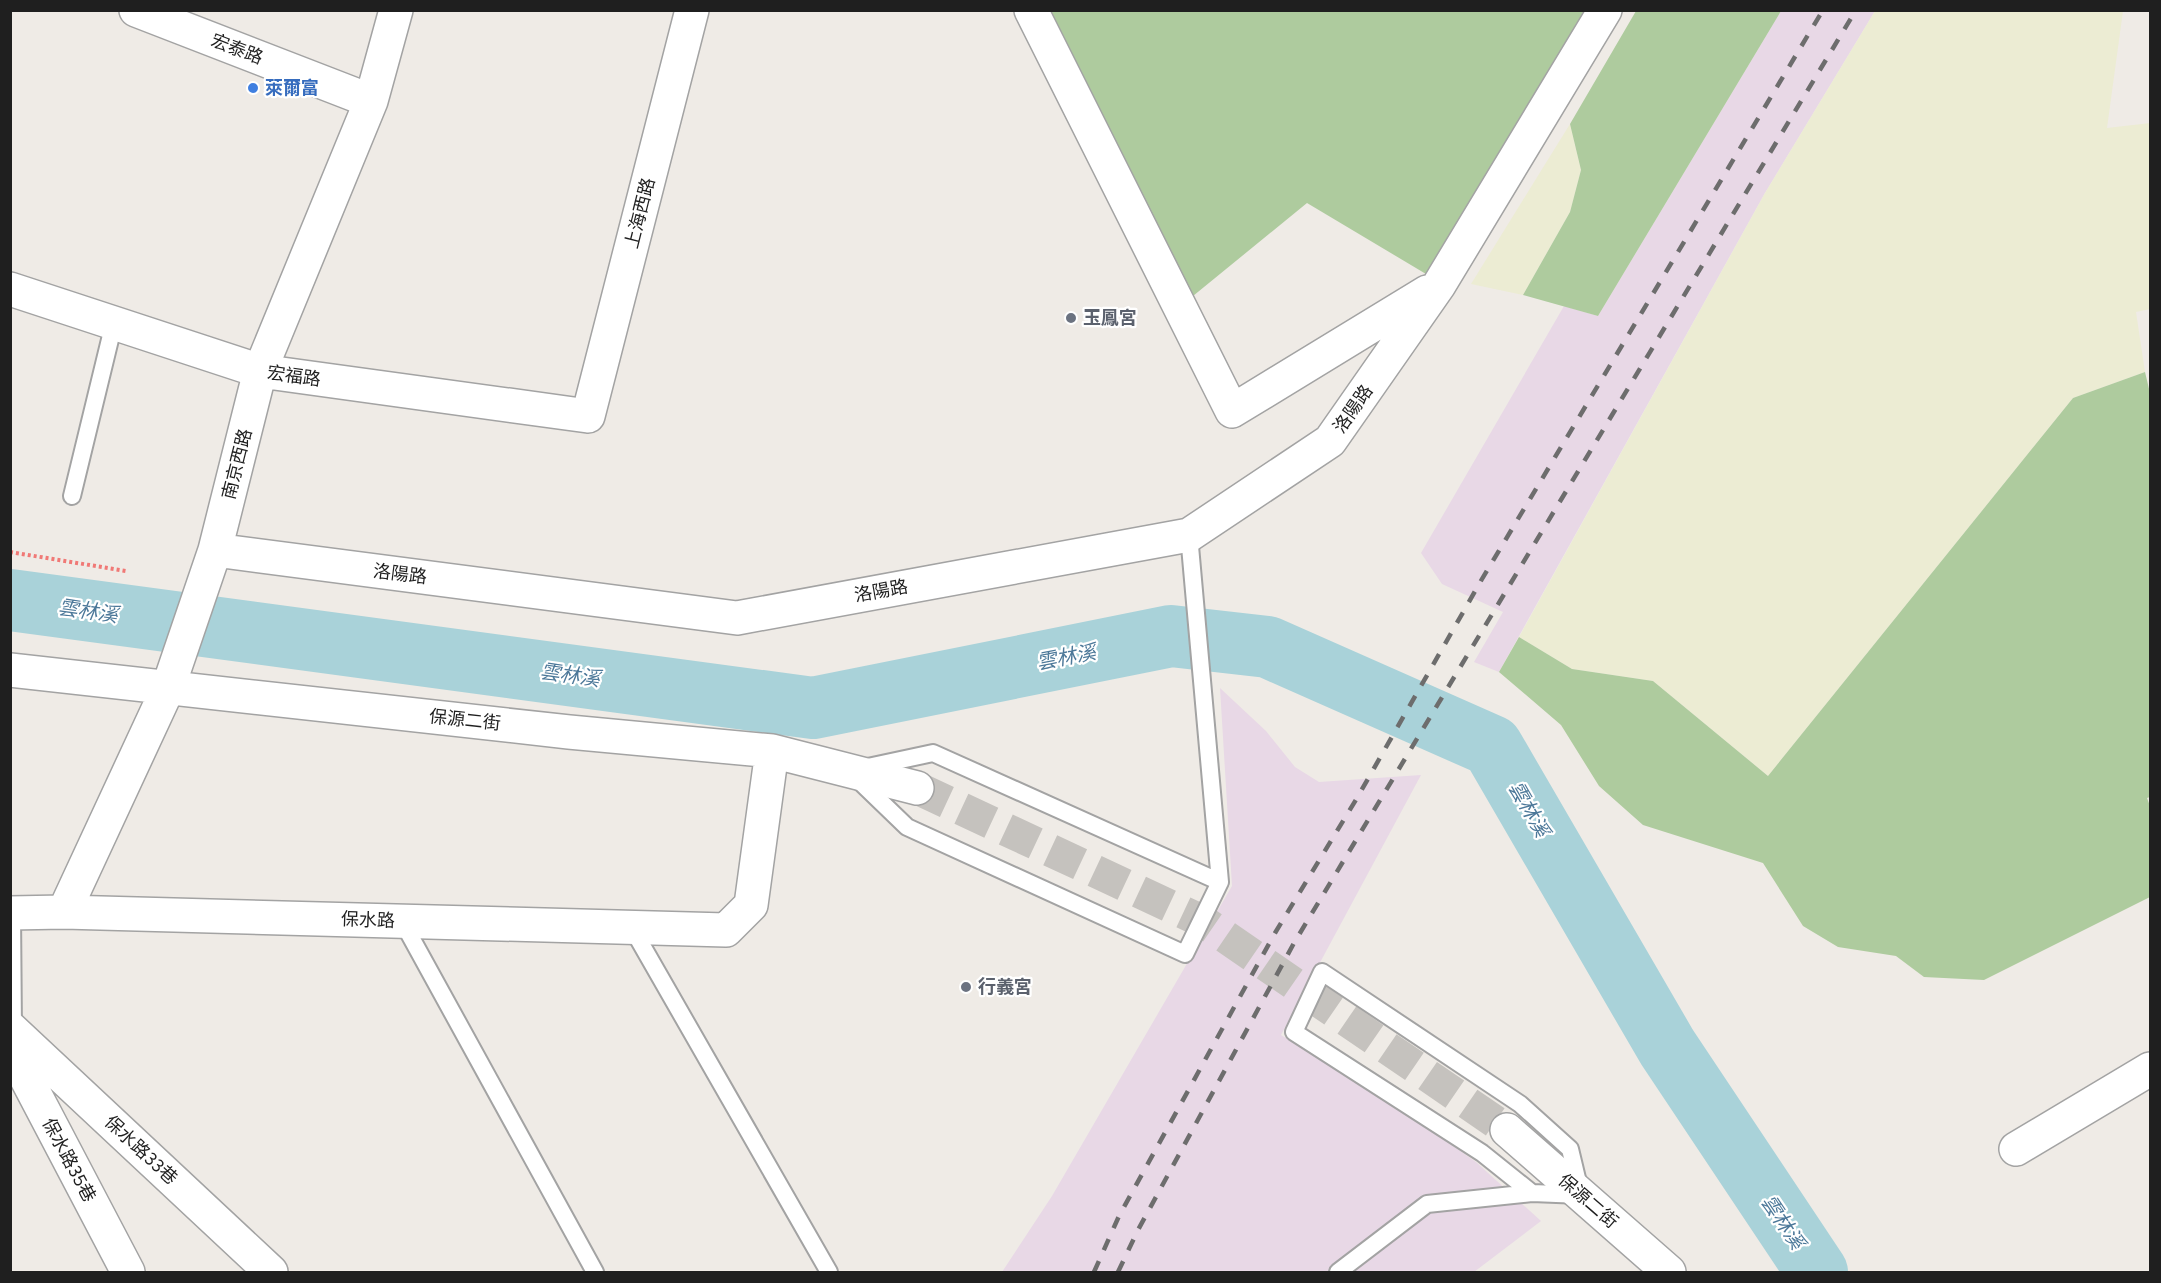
<svg xmlns="http://www.w3.org/2000/svg" width="2161" height="1283" viewBox="0 0 2161 1283" font-family="Figtree,'Noto Sans TC',sans-serif">
<style>
.industrial{fill:#e8d8e6}
.farmland{fill:#ececd3}
.forest{fill:#aecb9e}
.lines{fill:none;stroke-linecap:round;stroke-linejoin:round}
.river{stroke:#a9d2d9;stroke-width:62}
.street-tunnel{stroke:#c5c2be;stroke-width:33;stroke-dasharray:33 16;stroke-linecap:butt}
.lane-casing{stroke:#a3a3a3;stroke-width:20}
.street-casing{stroke:#a3a3a3;stroke-width:36}
.path{stroke:#f07976;stroke-width:4;stroke-dasharray:3 3;stroke-linecap:butt}
.lane{stroke:#fff;stroke-width:16}
.street{stroke:#fff;stroke-width:33}
.rail{stroke:#6d6d6d;stroke-width:4.5;stroke-dasharray:12 12;stroke-linecap:butt}
.shop-dot{fill:#3f7fe0;stroke:#fff;stroke-width:2}
.worship-dot{fill:#6b7280;stroke:#fff;stroke-width:2}
.labels{text-anchor:middle;stroke-width:4.5;stroke-linejoin:round;paint-order:stroke}
.street-label{font-size:18px;fill:#1f1f1f;stroke:#fff}
.shop-label{font-size:18px;font-weight:bold;fill:#366cbe;stroke:#fff;text-anchor:start}
.worship-label{font-size:18px;font-weight:bold;fill:#5b616d;stroke:#fff;text-anchor:start}
.water-label{font-size:20px;font-style:italic;fill:#4c7899;stroke:#fff}
</style>
<rect width="100%" height="100%" fill="#efebe6"/>
<!-- industrial -->
<path class="industrial" d="M1781 11H1875L1765 193 1499 672 1474 662 1503 612 1442 584 1421 553 1564 306 1598 316Z
M1220 688 1266 731 1295 767 1319 782 1421 775 1281 1035 1391 1102 1476 1162 1541 1221 1474 1272H1002L1052 1196 1232 886Z"/>
<!-- farmland -->
<path class="farmland" d="M1875 11H2123L2107 128 2150 123V309L2136 312 2145 372 2073 398 1768 776 1653 681 1572 669 1519 637 1765 193Z
M1570 124 1581 170 1570 212 1523 295 1471 284Z"/>
<!-- forest -->
<path class="forest" d="M1047 11H1585L1426 274 1307 203 1193 296Z
M1636 11H1781L1598 316 1523 295 1570 212 1581 170 1570 124Z
M2145 372 2150 393V797L2147 798 2150 806V897L1984 980 1924 977 1896 956 1838 947 1803 926 1763 863 1643 825 1599 786 1561 725 1499 672 1519 637 1572 669 1653 681 1768 776 2073 398Z"/>
<g class="lines">
<!-- river -->
<path class="river" d="M10 600 813 708 1171 636 1268 647 1492 746 1667 1047 1817 1272"/>
<!-- street-tunnel -->
<path class="street-tunnel" d="M917 788 1204 922 1507 1130"/>
<!-- lane casing -->
<g class="lane-casing">
<path id="lane" d="M72 496 114 323
M1189 535 1220 882
M933 753 1220 882 1185 954 907 827 849 771Z
M12 913 13 1030
M402 921 595 1272
M632 928 829 1272
M1322 972 1520 1104 1570 1149 1581 1195 1532 1193 1482 1153 1294 1032Z
M1338 1272 1427 1204 1532 1193"/>
</g>
<!-- street casing -->
<g class="street-casing">
<path id="street" d="M136 10 371 101
M1031 10 1232 411 1427 292
M10 289 260 371 588 416 692 10
M215 550 737 618 1189 535 1330 441 1439 285 1605 10
M10 670 569 732 772 751 917 788
M64 912 168 688 215 550 260 371 371 101 396 10
M10 913 64 912 726 930 751 905 772 751
M10 1028 271 1272
M10 1047 128 1272
M1507 1130 1669 1272
M2016 1149 2150 1069"/>
</g>
<!-- path -->
<path class="path" d="M10 552 126 571"/>
<!-- lane -->
<use href="#lane" class="lane"/>
<!-- street -->
<use href="#street" class="street"/>
<!-- rail -->
<path class="rail" d="M1094 1272 1119 1216 1275 933 1357 798 1482 579 1823 10
M1118 1272 1138 1230 1294 943 1856 10"/>
</g>
<!-- markers -->
<circle class="shop-dot" cx="253" cy="88" r="6"/>
<g class="worship-dot">
<circle cx="1071" cy="318" r="6"/>
<circle cx="966" cy="987" r="6"/>
</g>
<g class="labels">
<!-- street labels -->
<g class="street-label">
<text transform="translate(237 49) rotate(21)" y="6">宏泰路</text>
<text transform="translate(640 213) rotate(-76)" y="6">上海西路</text>
<text transform="translate(294 376) rotate(8)" y="6">宏福路</text>
<text transform="translate(1353 409) rotate(-55)" y="6">洛陽路</text>
<text transform="translate(237 464) rotate(-76)" y="6">南京西路</text>
<text transform="translate(400 574) rotate(7)" y="6">洛陽路</text>
<text transform="translate(881 591) rotate(-10)" y="6">洛陽路</text>
<text transform="translate(465 720) rotate(6)" y="6">保源二街</text>
<text transform="translate(368 920) rotate(2)" y="6">保水路</text>
<text transform="translate(141 1150) rotate(43)" y="6">保水路33巷</text>
<text transform="translate(69 1160) rotate(62)" y="6">保水路35巷</text>
<text transform="translate(1588 1201) rotate(41)" y="6">保源二街</text>
</g>
<!-- shop labels -->
<g class="shop-label">
<text x="265" y="94">萊爾富</text>
</g>
<!-- worship labels -->
<g class="worship-label">
<text x="1083" y="324">玉鳳宮</text>
<text x="978" y="993">行義宮</text>
</g>
<!-- water labels -->
<g class="water-label">
<text transform="translate(88 611) rotate(8)" y="7">雲林溪</text>
<text transform="translate(1066 657) rotate(-11)" y="7">雲林溪</text>
<text transform="translate(570 675) rotate(8)" y="7">雲林溪</text>
<text transform="translate(1529 809) rotate(60)" y="7">雲林溪</text>
<text transform="translate(1783 1222) rotate(56)" y="7">雲林溪</text>
</g>
</g>
<!-- border -->
<rect width="2161" height="1283" fill="none" stroke="#1f1f1f" stroke-width="24"/>
</svg>
